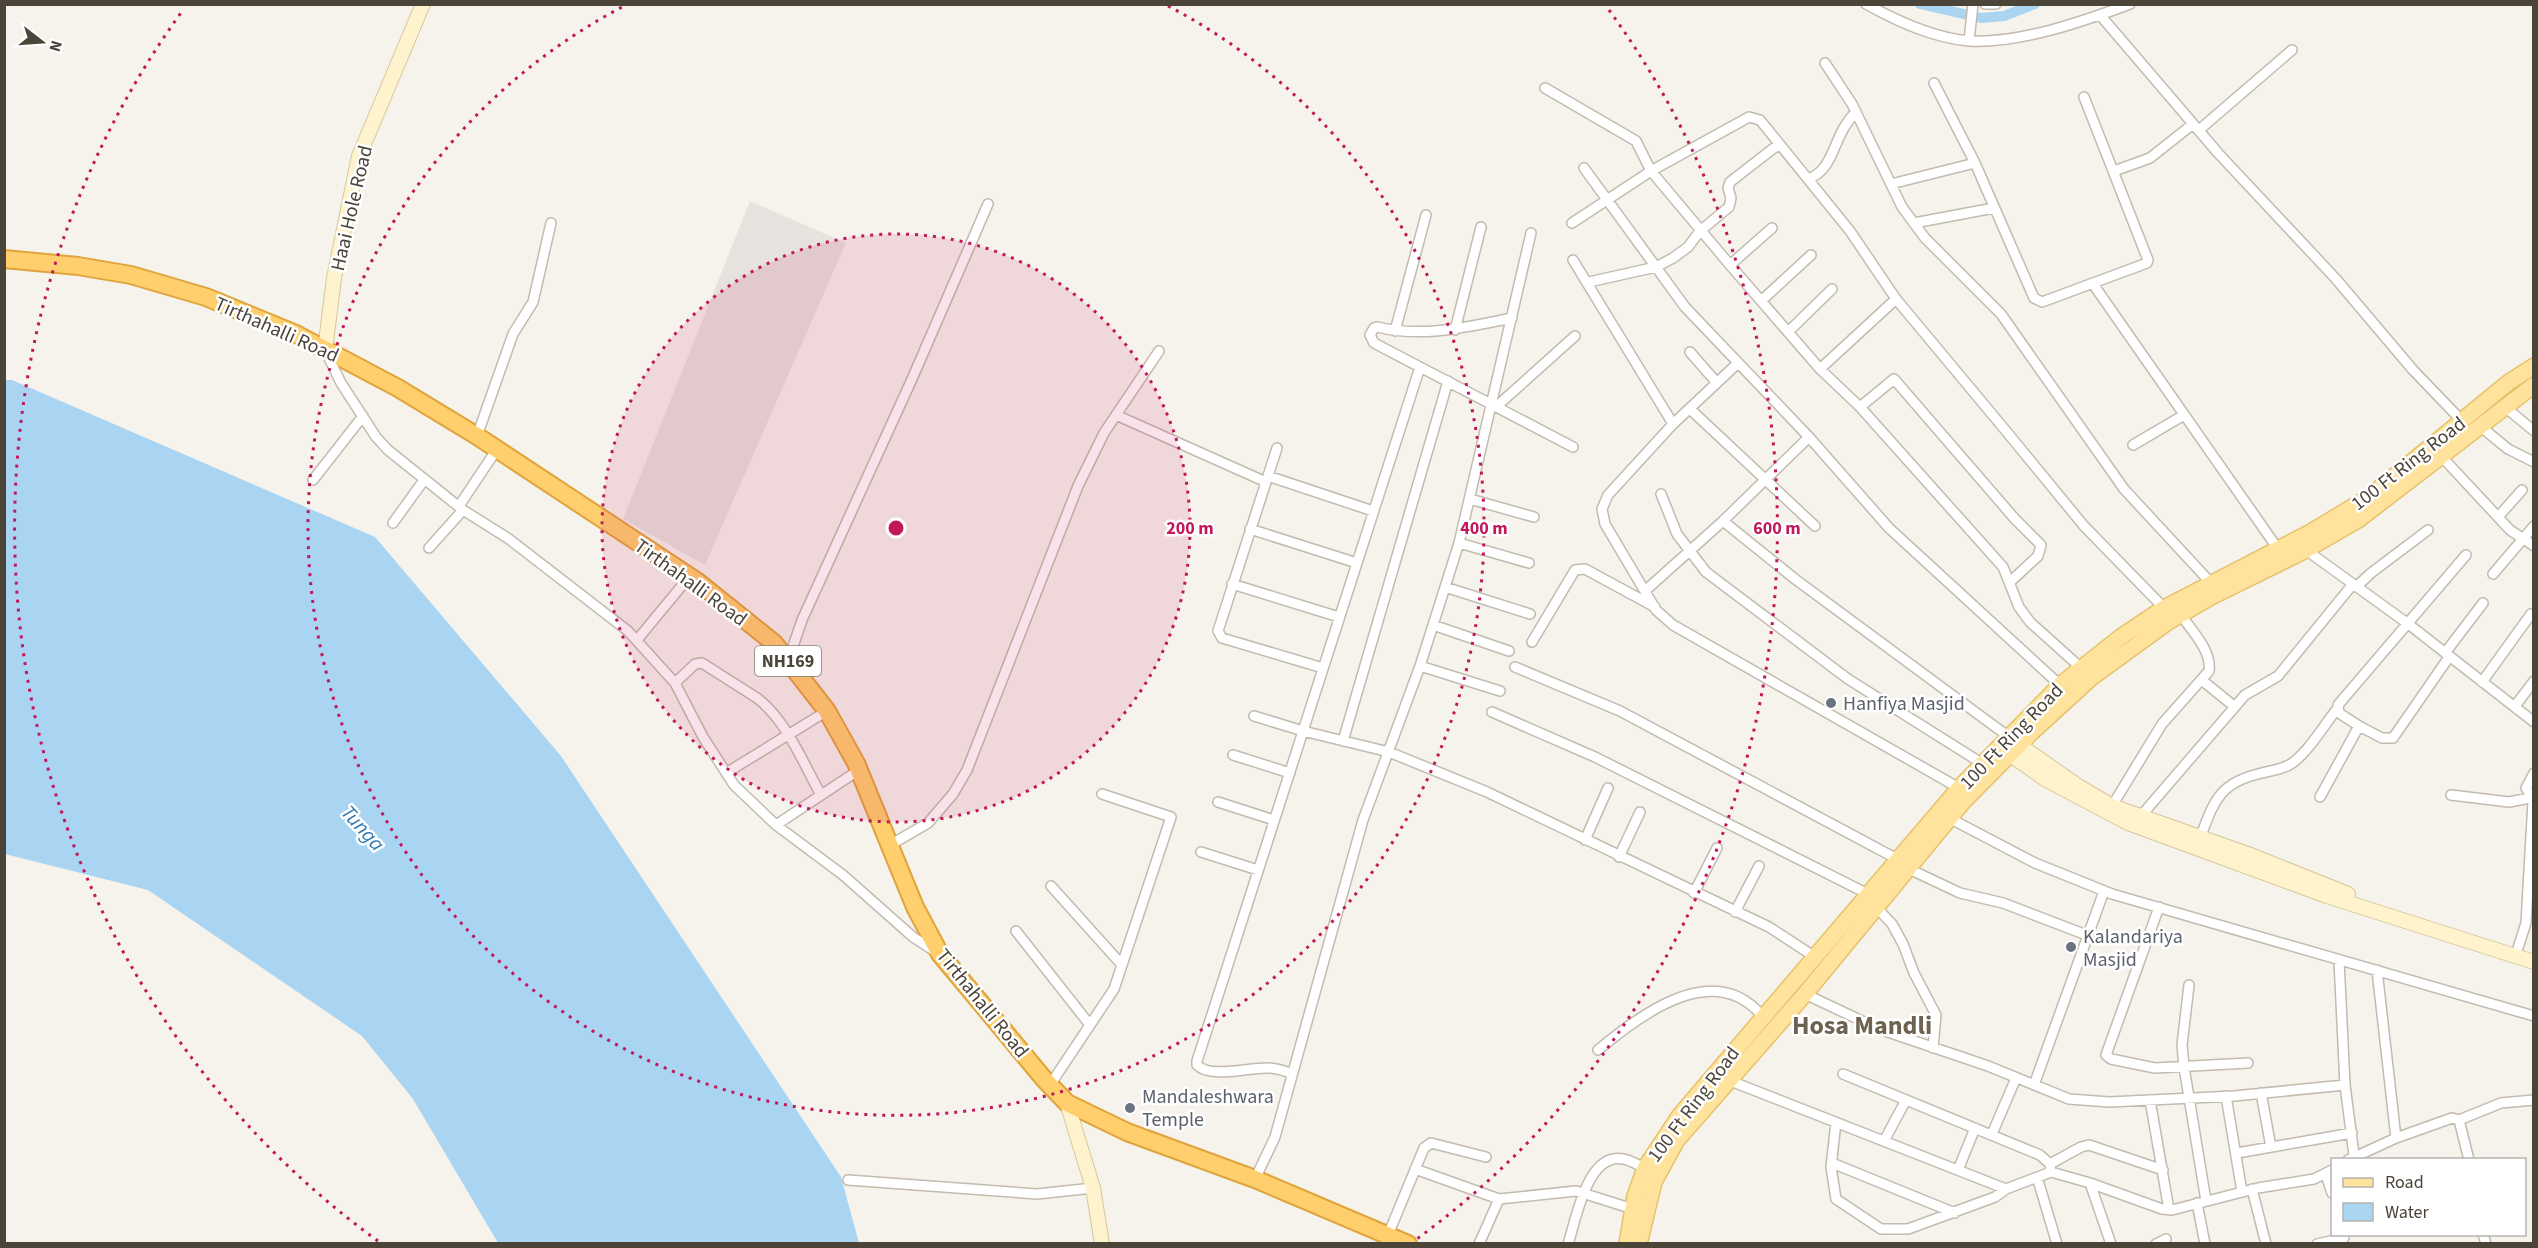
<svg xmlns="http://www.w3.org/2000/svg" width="2538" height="1248" viewBox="0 0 2538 1248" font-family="'Source Sans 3',sans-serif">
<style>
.industrial{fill:#e6e2dd}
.water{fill:#a9d4f2}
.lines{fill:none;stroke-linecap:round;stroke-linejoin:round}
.canal{stroke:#a9d4f2;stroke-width:10}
.street-casing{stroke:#c2bbae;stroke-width:12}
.secondary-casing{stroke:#d6c79b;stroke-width:16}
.primary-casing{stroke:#e6c16a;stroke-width:18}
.highway-casing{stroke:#e0a43c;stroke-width:20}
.street{stroke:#fff;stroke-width:9}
.secondary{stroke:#fff3cd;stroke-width:14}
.primary{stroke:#ffe39c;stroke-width:15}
.highway{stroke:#ffcf6e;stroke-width:16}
.ring{fill:none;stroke:#c2185b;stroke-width:3;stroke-dasharray:3 6}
.worship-dot{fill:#6b7280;stroke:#fff;stroke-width:2}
.labels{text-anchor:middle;stroke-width:5;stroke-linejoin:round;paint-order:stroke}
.shield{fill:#fff;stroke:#817c74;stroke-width:1.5}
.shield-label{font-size:18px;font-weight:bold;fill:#4b4439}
.street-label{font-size:20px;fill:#4b4439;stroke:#fff}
.worship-label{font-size:20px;fill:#5b616d;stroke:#fff;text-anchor:start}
.water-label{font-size:21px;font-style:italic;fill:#2e7ab2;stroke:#fff}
.district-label{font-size:26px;font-weight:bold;fill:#6e6250;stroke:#fff}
.centre{fill:#c2185b;stroke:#fff;stroke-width:3}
.ring-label{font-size:18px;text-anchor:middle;font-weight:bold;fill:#c2185b;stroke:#fff;stroke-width:5;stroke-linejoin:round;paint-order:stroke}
</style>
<rect width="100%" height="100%" fill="#f6f3ec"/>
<!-- industrial -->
<path class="industrial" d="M750 201 846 243 705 565 623 519Z"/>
<!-- water -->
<path class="water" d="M5 380H12L375 537 561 756 841 1177 859 1243H498L413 1099 362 1036 148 890 5 854Z"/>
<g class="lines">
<!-- canal -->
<path class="canal" d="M1920 4 1981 18 2004 16 2035 4"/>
<!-- street casing -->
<g class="street-casing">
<path id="street" d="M1866 4C1897 21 1933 38 1969 41 2019 44 2084 21 2130 4
M1985 4H1996
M2100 15 2218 153 2336 279 2413 370 2463 422
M1969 41 1973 4
M1825 63 1852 104 1902 207 1925 238 2001 314 2124 489 2211 583
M1934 83 1975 163 2034 298 2042 302 2147 263 2148 260 2084 97
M1545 88 1636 141 1651 171 1730 265 1820 369 1860 407 2003 567 2019 607 2030 622 2080 667
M2199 130 2292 50
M1584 168 1685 307 1809 437 1889 528 2060 685
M2114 171 2150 158 2193 124
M1808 179C1836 169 1832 135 1856 112
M1891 184 1975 163
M1572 223 1651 171 1749 117 1760 120 1850 231 1896 299 2006 431 2084 526 2164 608
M1914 223 1994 208
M1573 260 1673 424
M1730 265 1772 228
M1589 282 1656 267 1673 258 1688 247 1700 231 1729 207 1731 198 1728 188 1730 182 1779 144
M2093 284 2278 549
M1761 301 1811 255
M1512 318C1466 327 1423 338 1377 327L1374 328 1370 335 1374 343 1573 447
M1455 330 1481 227
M1395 331 1426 215
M1788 332 1832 289
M326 352 341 383 376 437 388 450 463 510 509 539 628 631 675 683 703 737 734 785 776 825 843 875 913 937 936 952
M1690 352 1717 383
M1738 363 1673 424 1608 495 1602 509 1605 524 1656 610 1673 625 1959 788
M1820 369 1896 299
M1497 406 1575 336
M1860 407 1894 379 2015 519 2041 545 2038 556 2011 581
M2505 407 2534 431
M1690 409 1815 526
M1116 415 1266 482
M2480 426 2508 449 2534 462
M477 436 513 334 533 302 551 223
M2133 445 2184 415
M1277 448 1218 631 1222 638 1323 668
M2442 457 2510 530 2534 546
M1268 476 1373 511
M313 480 363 416
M1661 494 1677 534 1706 572 1848 679 1983 764
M1470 499 1534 517
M459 506 497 449
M2498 517 2522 490
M1723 521 1795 579 2009 737
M393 523 424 480
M1250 529 1357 563
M1459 543 1529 563
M429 548 463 510
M2306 550 2407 623 2534 722
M2493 574 2534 526
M1232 584 1339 617
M1445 587 1530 614
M2356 587 2371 573 2428 530
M1646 590 1723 521 1809 437
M1433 625 1509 651
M637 640 689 577
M1532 642 1575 570 1585 569 1655 607
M2445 653 2483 603
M788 661 802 620 912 379 988 204
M1420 666 1500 691
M1515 667 1620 711 1899 860
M2203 681 2235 707
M2482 682 2531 614
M675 683 695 664 702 663 757 698C787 721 803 763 821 795
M2515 706 2534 681
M1492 712 1595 757 1870 895
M1254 716 1303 731 1389 752 1487 792 1769 927 1815 957
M2359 726 2382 738H2393L2449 657
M1343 741 1448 381
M1233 755 1290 773
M726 773 827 711
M2534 773 2526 788 2534 801
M2451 795 2509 802 2530 798
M2320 797 2359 726 2339 713 2338 705 2466 555
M1218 802 1274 820
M2112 806 2162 724 2209 671C2212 651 2192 631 2181 615
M2140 817 2245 695 2278 676 2353 584
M1951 819 2035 863 2112 894 2534 1016
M776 825 859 770
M2200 838C2214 802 2218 784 2258 774 2268 771 2280 770 2289 765 2306 756 2324 725 2337 709
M1585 840 1608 788
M890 845 928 823 953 794 967 770 1078 486 1104 433 1159 351
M1201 852 1258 870
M1619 857 1640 812
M1909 869 1960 893 2003 903 2089 936
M1051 886 1122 965
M1694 893 1717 848
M1876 907 1892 924 1903 944 1914 973 1936 1015 1933 1048
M2159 907 2106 1055 2111 1059 2155 1068 2248 1063
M1735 912 1759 866
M1016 931 1090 1025
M2518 948 2526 923 2533 801
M2339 960 2345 1085 2354 1155
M2377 970 2396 1138
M2189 985 2182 1045 2184 1067 2206 1201
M1805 994 1879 1029 1988 1066 2069 1099 2109 1102 2234 1096 2345 1085
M1598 1050C1641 1014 1715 958 1763 1017
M1291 1073C1284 1071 1276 1068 1268 1068 1250 1067 1210 1079 1197 1065V1061L1420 367
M1843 1074 2040 1155 2050 1164 2051 1172
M1728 1080 2006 1189 2051 1172 2090 1183 2162 1209 2172 1210 2258 1188 2314 1179 2332 1170
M1050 1085 1114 989 1171 817 1102 794
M2034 1085 2104 891
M2261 1093 2271 1147
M2226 1096 2242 1192
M2150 1100 2169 1210
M2459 1120 2469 1160
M1836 1122 1831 1167 1836 1199 1881 1229H1908L1995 1197 2006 1189
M1992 1134 2016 1078
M1884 1141 1906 1100
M2237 1153 2352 1133
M2348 1160 2396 1138 2452 1118 2459 1120 2501 1103 2534 1100
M1832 1163 1955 1213
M2050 1164 2081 1147 2089 1145 2163 1170
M1415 1169 1499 1199 1576 1191 1633 1209
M1958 1170 1975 1128
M2326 1175 2332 1193
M2037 1177 2057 1244
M1255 1179 1275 1137 1363 820 1420 666 1459 543 1531 233
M848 1180 1037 1194 1093 1188
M2090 1183 2111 1244
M2252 1189 2266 1244
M2197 1203 2205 1244
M2483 1234 2486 1244
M1388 1235 1424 1148 1431 1143 1486 1157
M1479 1244 1499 1199
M1568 1244C1576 1220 1587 1152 1623 1159 1630 1160 1638 1165 1645 1168
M2156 1244 2166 1239
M2317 1244 2344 1238"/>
</g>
<!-- secondary casing -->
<g class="secondary-casing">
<path id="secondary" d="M325 350 334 278 359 156 423 4
M2011 739 2078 786 2112 806 2248 854 2348 894
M2001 748 2045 779 2128 823 2327 896 2534 962
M1067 1103 1093 1188 1102 1244"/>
</g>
<!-- primary casing -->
<g class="primary-casing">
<path id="primary" d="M1627 1244 1635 1196 1645 1168 1680 1115 1959 788 2060 685 2122 636 2164 608 2311 532 2369 497 2509 382 2534 366
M1639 1244 1654 1182 1677 1140 1805 994 1963 802 2032 732 2091 678 2168 622 2211 597 2306 550 2358 520 2534 385"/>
</g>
<!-- highway casing -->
<g class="highway-casing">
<path id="highway" d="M4 259 78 266 131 275 206 297 296 334 398 388 477 436 698 582 774 643 827 711 856 763 915 907 940 954 1044 1079 1067 1103 1127 1132 1255 1179 1408 1244"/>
</g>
<!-- street -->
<use href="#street" class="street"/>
<!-- secondary -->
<use href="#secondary" class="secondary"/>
<!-- primary -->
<use href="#primary" class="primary"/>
<!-- highway -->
<use href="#highway" class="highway"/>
</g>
<!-- distance rings -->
<circle cx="896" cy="528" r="294" fill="#c2185b" fill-opacity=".12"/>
<g class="ring">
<circle cx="896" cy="528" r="294"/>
<path d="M1168 6A588 588 0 1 1 624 6"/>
<path d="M378 1241A881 881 0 0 1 183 10M1609 10A881 881 0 0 1 1414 1241"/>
</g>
<!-- markers -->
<g class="worship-dot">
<circle cx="1831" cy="703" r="6"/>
<circle cx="2071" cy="947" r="6"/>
<circle cx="1130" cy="1108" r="6"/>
</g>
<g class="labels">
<!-- shield labels -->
<rect class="shield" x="755" y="646" width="66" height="30" rx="4.5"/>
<g class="shield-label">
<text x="788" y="667">NH169</text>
</g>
<!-- street labels -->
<g class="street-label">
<text transform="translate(351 208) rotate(-77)" y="7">Haai Hole Road</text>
<text transform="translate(277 329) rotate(24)" y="7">Tirthahalli Road</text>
<text transform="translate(2408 463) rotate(-38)" y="7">100 Ft Ring Road</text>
<text transform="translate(691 582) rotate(36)" y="7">Tirthahalli Road</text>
<text transform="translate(2011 736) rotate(-46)" y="7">100 Ft Ring Road</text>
<text transform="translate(983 1003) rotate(51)" y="7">Tirthahalli Road</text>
<text transform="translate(1693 1104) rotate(-53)" y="7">100 Ft Ring Road</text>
</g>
<!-- worship labels -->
<g class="worship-label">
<text x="1843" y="710">Hanfiya Masjid</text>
<text x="2083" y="943">Kalandariya<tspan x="2083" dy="23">Masjid</tspan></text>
<text x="1142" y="1103">Mandaleshwara<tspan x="1142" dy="23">Temple</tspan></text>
</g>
<!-- water labels -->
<g class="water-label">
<text transform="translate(363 828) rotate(48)" y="7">Tunga</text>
</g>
<!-- district labels -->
<g class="district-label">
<text x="1862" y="1034">Hosa Mandli</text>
</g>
</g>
<circle cx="896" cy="528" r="9" class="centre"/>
<g class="ring-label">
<text x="1190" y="534">200 m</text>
<text x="1484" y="534">400 m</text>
<text x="1777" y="534">600 m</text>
</g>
<!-- border -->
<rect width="2538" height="1248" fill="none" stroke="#4b4439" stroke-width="12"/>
<!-- legend -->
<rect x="2331" y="1158" width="195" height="78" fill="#ffffff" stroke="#b7b4b0" stroke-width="1.5"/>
<rect x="2343" y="1178" width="30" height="9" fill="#ffe39c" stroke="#b7b4b0" stroke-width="1.5"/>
<text x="2385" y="1188" font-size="18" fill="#4b4439">Road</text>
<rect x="2343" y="1203" width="30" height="18" fill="#a9d4f2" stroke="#b7b4b0" stroke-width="1.5"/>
<text x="2385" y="1218" font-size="18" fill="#4b4439">Water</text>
<!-- north arrow -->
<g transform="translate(42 42) rotate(107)" stroke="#ffffff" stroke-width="4.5" paint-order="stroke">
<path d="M0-4.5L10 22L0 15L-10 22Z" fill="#4b4439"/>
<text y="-9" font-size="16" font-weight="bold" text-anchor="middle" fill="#4b4439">N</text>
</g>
</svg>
